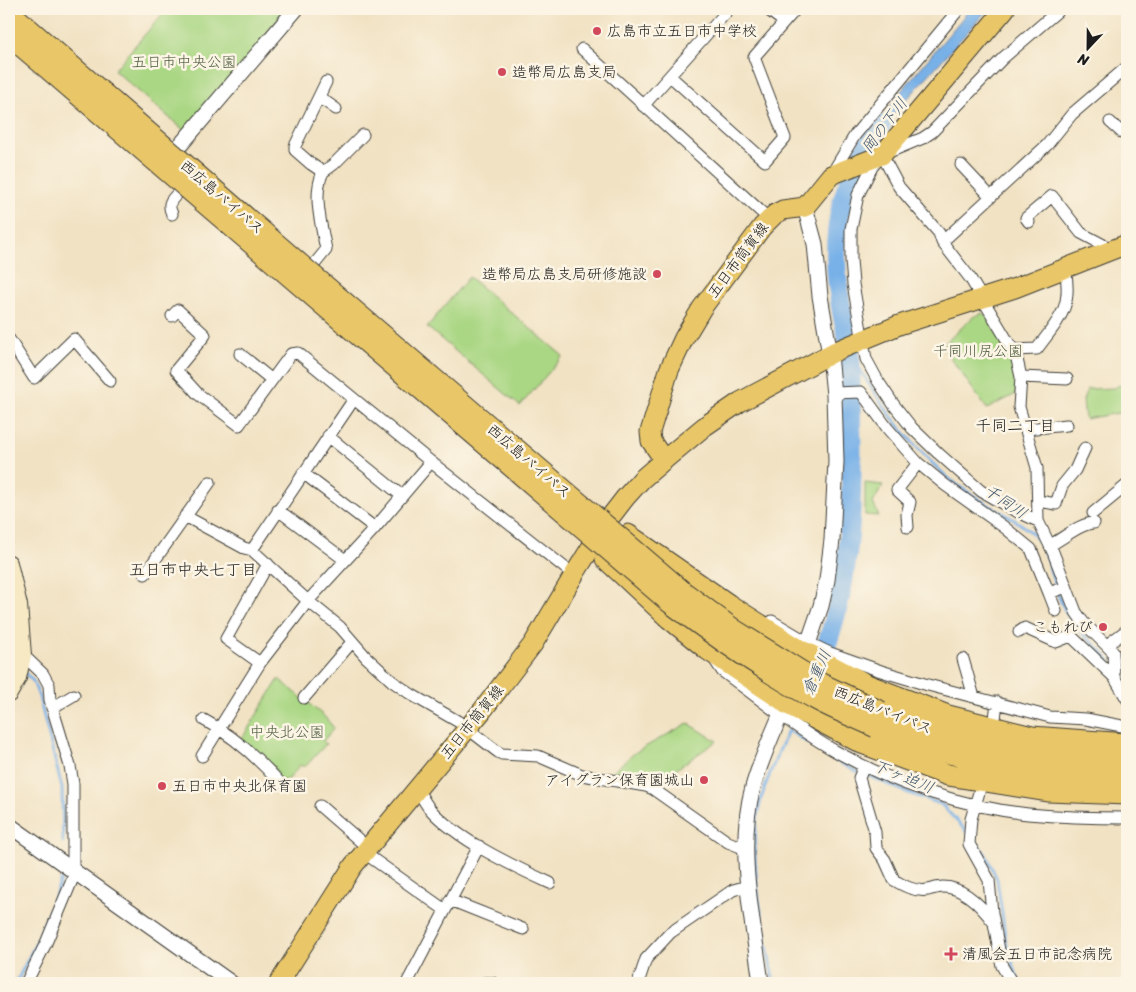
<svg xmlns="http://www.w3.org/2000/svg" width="1136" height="992" viewBox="0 0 1136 992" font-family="Sriracha,'Klee One',sans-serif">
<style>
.green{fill:#aad784;stroke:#637a50}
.water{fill:#78b1e8;stroke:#4a6682}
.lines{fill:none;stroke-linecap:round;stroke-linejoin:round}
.stream{stroke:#78b1e8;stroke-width:3}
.river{stroke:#78b1e8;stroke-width:20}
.minor-casing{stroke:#3c3a35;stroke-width:13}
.tertiary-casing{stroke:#3c3a35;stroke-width:17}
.secondary-casing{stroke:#3c3a35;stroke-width:18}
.primary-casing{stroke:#3c3a35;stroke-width:21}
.trunk-casing{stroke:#3c3a35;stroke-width:21}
.motorway-casing{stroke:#3c3a35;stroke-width:23}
.minor{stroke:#fff;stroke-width:11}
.tertiary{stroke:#fff;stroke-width:15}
.secondary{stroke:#f6e9c3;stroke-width:16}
.primary{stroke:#e9c769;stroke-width:19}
.trunk{stroke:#e9c769;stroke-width:19}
.motorway{stroke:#e9c769;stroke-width:21}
.motorway-bridge-casing{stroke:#3c3a35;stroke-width:23;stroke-linecap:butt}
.motorway-bridge{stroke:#e9c769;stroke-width:21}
.poi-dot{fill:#d1495b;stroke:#fcf5e5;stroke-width:2}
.labels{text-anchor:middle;stroke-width:5;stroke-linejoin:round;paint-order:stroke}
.poi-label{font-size:15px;fill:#1c1c1c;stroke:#fcf5e5;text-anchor:start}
.park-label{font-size:15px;fill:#4e5d40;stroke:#fcf5e5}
.street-label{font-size:15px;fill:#1c1c1c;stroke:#fcf5e5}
.water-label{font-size:16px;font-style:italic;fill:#41586e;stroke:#fcf5e5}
.neighbourhood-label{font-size:16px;fill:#1c1c1c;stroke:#fcf5e5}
</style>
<rect width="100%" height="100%" fill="#fcf5e5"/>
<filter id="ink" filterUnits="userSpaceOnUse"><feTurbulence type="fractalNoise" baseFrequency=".02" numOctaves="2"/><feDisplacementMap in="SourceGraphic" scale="10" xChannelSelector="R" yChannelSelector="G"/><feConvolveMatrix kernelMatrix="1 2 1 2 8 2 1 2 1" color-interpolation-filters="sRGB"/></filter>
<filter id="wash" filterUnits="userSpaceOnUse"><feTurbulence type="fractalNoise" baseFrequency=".0096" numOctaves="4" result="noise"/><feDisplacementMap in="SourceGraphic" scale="20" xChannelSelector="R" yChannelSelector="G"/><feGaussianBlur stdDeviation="1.12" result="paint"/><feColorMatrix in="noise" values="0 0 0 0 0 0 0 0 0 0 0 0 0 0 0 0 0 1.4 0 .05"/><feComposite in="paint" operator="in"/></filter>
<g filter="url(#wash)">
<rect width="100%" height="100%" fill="#f1e2c3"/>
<!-- green -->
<path class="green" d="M167 9H290L187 133 114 70Z
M469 277 563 356 520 406 427 327Z
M982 313 986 315 1015 364 1016 394 987 409 942 346 973 317Z
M1119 385 1127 389V441L1125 442 1124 412 1085 419 1083 400 1087 389 1115 388Z
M865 483 883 485 873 503 879 516 865 515Z
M279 679 324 716 334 728 323 741 326 744 305 767 300 765 289 779 283 781 241 740Z
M688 723 717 741 653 785 607 776 636 752Z"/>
<!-- water -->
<path class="water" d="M970 9H988L865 146 897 96Z"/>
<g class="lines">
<!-- stream -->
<path class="stream" d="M375 9 379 12
M850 353C879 402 903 437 946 476 955 484 966 491 977 498 996 511 1030 524 1041 545 1048 557 1051 574 1056 588
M1058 594C1071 630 1087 634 1110 661
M1117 669 1127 683
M24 672 33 681 39 697 62 788 63 842
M864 774 911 794 941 804 967 832
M973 838 986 855 997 879 1006 941 1019 983
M16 983 39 937 61 880
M774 983C765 936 750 871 756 824 760 791 776 760 788 730L842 764 858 772"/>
<!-- river -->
<path class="river" d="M817 669C852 589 853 506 851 420 850 399 851 377 850 356 849 337 842 318 840 300 829 232 840 180 881 125"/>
</g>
</g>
<g filter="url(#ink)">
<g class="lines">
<!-- minor casing -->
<g class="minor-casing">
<path id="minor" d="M767 9 784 22
M582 49 769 219
M670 76 765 161 785 138 754 57 796 9
M319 97 336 109
M643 106 729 9
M1110 122 1127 137
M882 155 899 187 939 233 942 242 970 278 1016 355 1021 377 1019 407 1037 468 1038 521 1053 552 1076 612 1083 622 1113 652 1114 677 1127 699
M961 165 991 197
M323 172 334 164 363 135
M831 175 855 135 959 9
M172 214C167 204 171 200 178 193
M1029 222 1026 218 1052 196 1081 233 1113 250
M942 242 1047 145 1072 114 1127 67
M313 266 326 250C322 227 312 195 323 172L311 164 295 150V146L326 82
M172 316 178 310 205 335 176 370 198 394 239 425 291 354 298 353 431 462 574 575
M9 339 34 378 74 339 110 381
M1014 350 1037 349C1059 319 1073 308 1065 269
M240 354 272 380
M1021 377 1067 379
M834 393 861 392 888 429 918 463 945 485 1004 527 1031 549 1049 593
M1026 429 1067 425
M328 436 402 496
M303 473 375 528
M1039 501 1056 504 1062 486 1075 470 1085 448
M278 510 345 560
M1093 513 1127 485
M185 516 244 548 252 550 308 601 340 627 366 657 392 681 412 695 459 722 498 752 502 754 538 756 582 775 646 786 653 789 728 842 746 849
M1038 521 1014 510 981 491 938 453 912 428 894 405 878 381 866 359 853 284 851 260V229L858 195 872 167 882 155 923 138 932 132 1003 58 1060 9
M908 527 907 515 910 502 897 490 918 463
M1050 545C1063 539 1080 523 1094 523
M252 550 354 399
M145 574 210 482
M1056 611 1049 593 1066 587
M772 621 809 643 830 653 881 671 928 685 1050 717 1086 719 1127 727
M1019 632 1025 628 1056 642 1071 636 1114 677
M1107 645 1127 630
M23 655 43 674 49 685 50 700 70 766 73 784V871
M963 659 974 697
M716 662 722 671C760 699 796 729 837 752 894 784 964 807 1028 814 1061 817 1094 818 1127 818
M260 663 226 639 268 564
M304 698 352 642
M52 708 74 695
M995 719 997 702
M204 720C234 736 258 758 280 783
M202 756 260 663 308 601 375 528 431 462
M864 766 859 778 875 832 876 848 885 860 894 880C904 886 915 892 928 890 933 889 938 887 943 887 964 887 983 908 994 923
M417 789C421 795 425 803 429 808 457 840 513 866 550 883
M980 789 971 819 969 844 989 880 992 913 1002 966 1012 983
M320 806 367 847
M363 852 445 910
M450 900 523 929
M26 983 46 943 75 873
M407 983 479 846
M484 983H493
M638 983 646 959 670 933 733 890 748 886"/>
</g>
<!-- tertiary casing -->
<g class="tertiary-casing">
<path id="tertiary" d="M177 149 296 9
M802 661 821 606 827 580 832 540 836 461 834 395 830 355 820 296 815 244 805 207
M9 825 231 983
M761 983C753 921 736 848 753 787 762 755 777 725 789 694"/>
</g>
<!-- secondary casing -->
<g class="secondary-casing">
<path id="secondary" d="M9 563 19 605 23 655 18 678 9 694"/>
</g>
<!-- primary casing -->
<g class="primary-casing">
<path id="primary" d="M664 460 651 441 650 432 669 370 684 338 702 308 762 227 775 214 783 210 805 207 831 175 882 155 1005 9
M279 983 353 866 482 711 533 644 577 570 608 520 625 498 642 479 664 460 705 426 740 402 836 351 899 325 1015 288 1127 244"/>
</g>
<!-- trunk casing -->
<g class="trunk-casing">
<path id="trunk" d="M628 534 729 604 806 653
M605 559 669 619 707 650 786 703"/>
</g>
<!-- motorway casing -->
<g class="motorway-casing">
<path id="motorway" d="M806 653 867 685 948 716 1032 737 1127 744
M786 703 862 743 948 775 1048 791 1127 794
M881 712C899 719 917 726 935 732 998 750 1062 760 1127 761
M876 727C893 733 909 740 926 746 991 767 1060 776 1127 778"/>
</g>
<!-- minor -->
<use href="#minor" class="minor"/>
<!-- tertiary -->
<use href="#tertiary" class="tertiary"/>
<!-- secondary -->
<use href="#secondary" class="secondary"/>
<!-- primary -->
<use href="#primary" class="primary"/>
<!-- trunk -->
<use href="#trunk" class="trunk"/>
<!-- motorway -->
<use href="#motorway" class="motorway"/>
<!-- motorway-bridge casing -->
<g class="motorway-bridge-casing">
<path id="motorway-bridge" d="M9 12 312 275 683 592 734 630 821 684 881 712
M9 35 671 603C717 638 763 670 814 698 833 709 855 717 876 727"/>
</g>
<!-- motorway-bridge -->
<use href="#motorway-bridge" class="motorway-bridge"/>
</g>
</g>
<!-- markers -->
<g class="poi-dot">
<circle cx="597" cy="31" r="5"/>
<circle cx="502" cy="72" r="5"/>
<circle cx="657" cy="274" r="5"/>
<circle cx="1103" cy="627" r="5"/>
<circle cx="704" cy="780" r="5"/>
<circle cx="162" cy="786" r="5"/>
<path d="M948.5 946.5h5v5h5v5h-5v5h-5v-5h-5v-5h5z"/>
</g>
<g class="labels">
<!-- poi labels -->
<g class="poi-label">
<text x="607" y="36">広島市立五日市中学校</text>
<text x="512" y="77">造幣局広島支局</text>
<text x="647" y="279" text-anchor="end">造幣局広島支局研修施設</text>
<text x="1093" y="632" text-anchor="end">こもれび</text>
<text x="694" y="785" text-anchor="end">アイグラン保育園城山</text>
<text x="172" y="791">五日市中央北保育園</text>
<text x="962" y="959">清風会五日市記念病院</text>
</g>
<!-- park labels -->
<g class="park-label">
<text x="184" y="67">五日市中央公園</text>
<text x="978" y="356">千同川尻公園</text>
<text x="287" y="737">中央北公園</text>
</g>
<!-- street labels -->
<g class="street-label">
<text transform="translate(222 197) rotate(41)" y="5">西広島バイパス</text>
<text transform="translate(738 260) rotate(-53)" y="5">五日市筒賀線</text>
<text transform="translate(529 461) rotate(41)" y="5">西広島バイパス</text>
<text transform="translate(883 710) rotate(22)" y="5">西広島バイパス</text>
<text transform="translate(472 722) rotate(-51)" y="5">五日市筒賀線</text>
</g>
<!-- water labels -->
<g class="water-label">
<text transform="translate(884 125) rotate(-53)" y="6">岡の下川</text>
<text transform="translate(1006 501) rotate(34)" y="6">千同川</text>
<text transform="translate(816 672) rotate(-66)" y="6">倉重川</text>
<text transform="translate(904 776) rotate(22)" y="6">下ヶ迫川</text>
</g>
<!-- neighbourhood labels -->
<g class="neighbourhood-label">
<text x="1015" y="431">千同二丁目</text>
<text x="193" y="575">五日市中央七丁目</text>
</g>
</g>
<!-- margin -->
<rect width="1136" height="992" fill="none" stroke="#fcf5e5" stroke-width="30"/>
<!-- north arrow -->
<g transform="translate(1088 48) rotate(202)" stroke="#fcf5e5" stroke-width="4" paint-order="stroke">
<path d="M0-4L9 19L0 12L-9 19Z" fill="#1c1c1c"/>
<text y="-8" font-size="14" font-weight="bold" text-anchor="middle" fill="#1c1c1c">N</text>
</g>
</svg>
